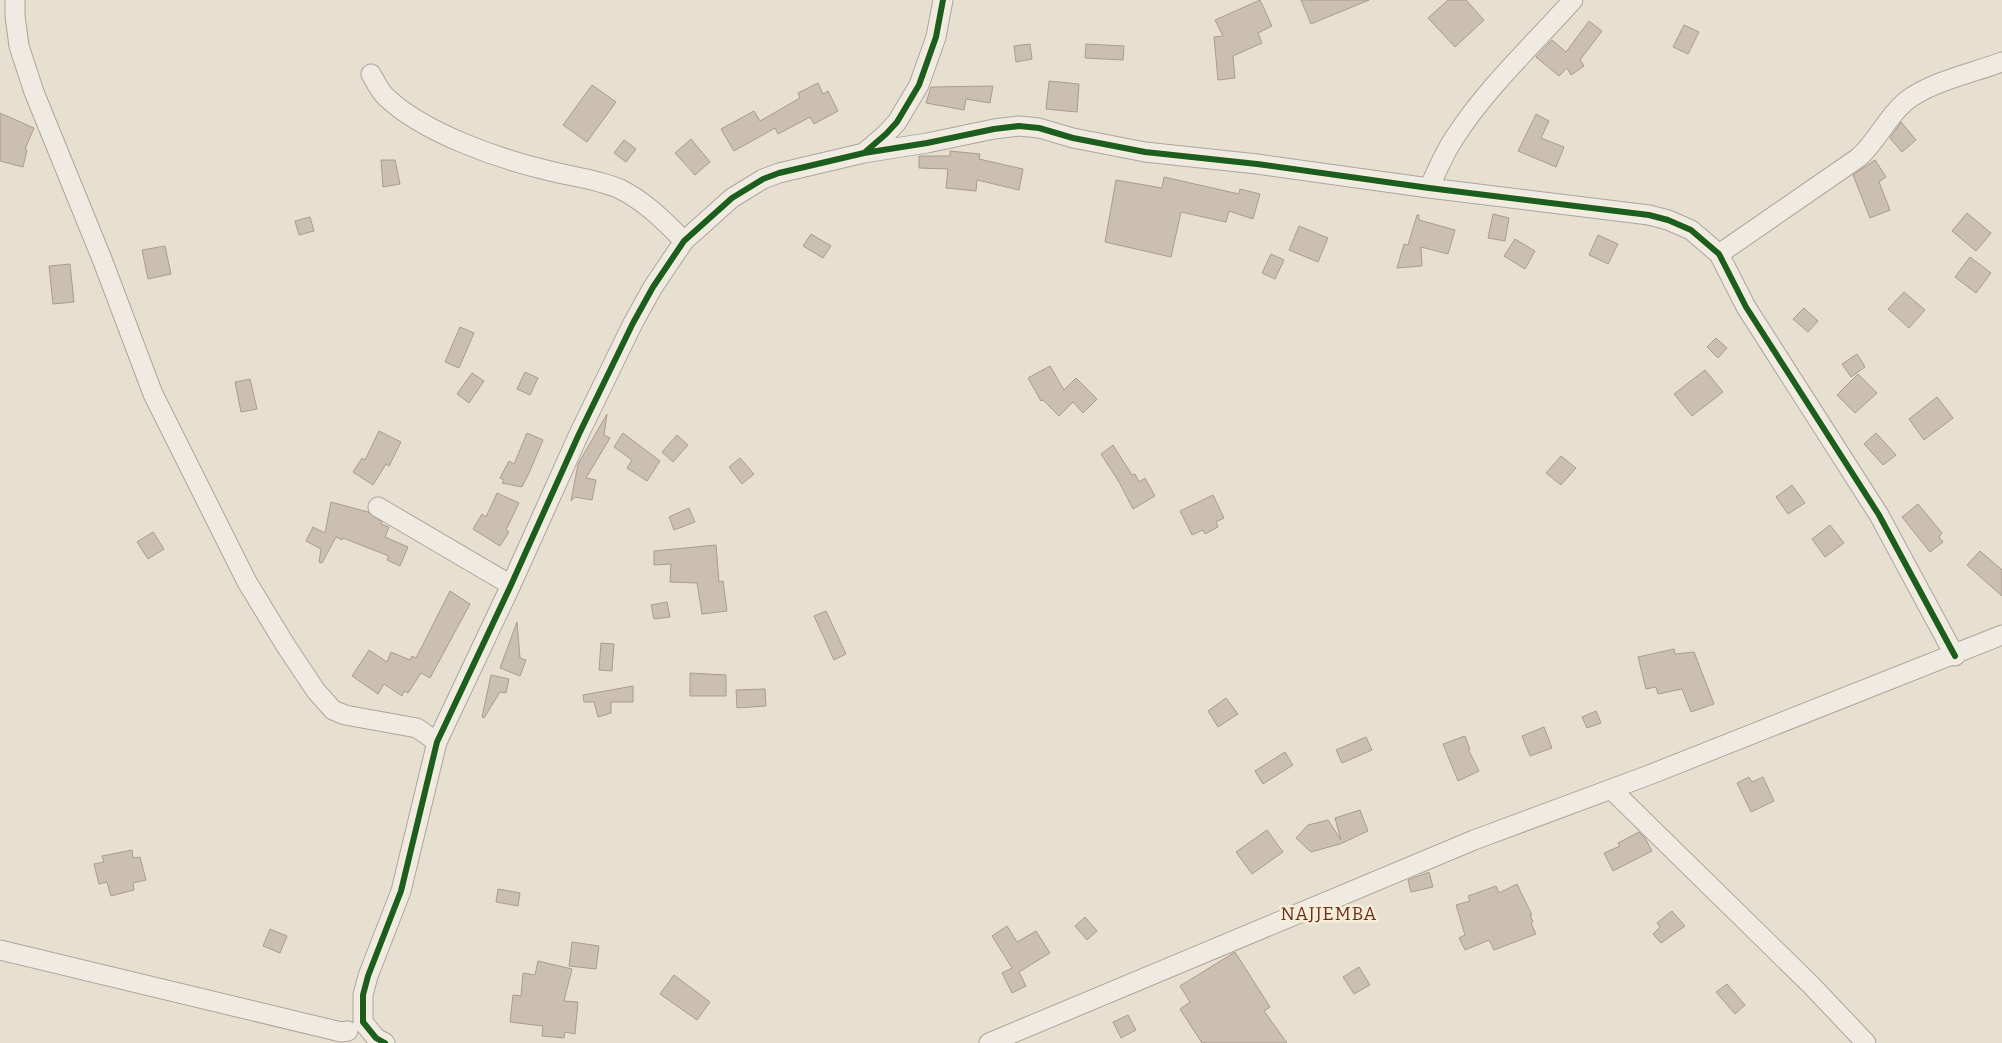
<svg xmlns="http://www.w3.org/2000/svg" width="2002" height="1043" viewBox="0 0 2002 1043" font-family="Bitter,serif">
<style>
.building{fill:#cbbfb2;stroke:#a89c90}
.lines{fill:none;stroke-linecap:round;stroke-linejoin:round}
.minor-casing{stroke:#ada599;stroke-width:21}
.minor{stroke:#efebe3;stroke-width:19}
.cycleway-casing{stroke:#f7eed8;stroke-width:9}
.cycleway{stroke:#1b5e20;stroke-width:6}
.labels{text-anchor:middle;stroke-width:5;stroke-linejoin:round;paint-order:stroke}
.quarter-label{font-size:18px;letter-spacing:1px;fill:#6b2e1e;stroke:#f7eed8}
</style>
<rect width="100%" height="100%" fill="#e7e0d1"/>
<!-- building -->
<path class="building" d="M1260 0 1272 26 1258 33 1262 43 1233 56 1235 78 1218 80 1214 37 1223 36 1215 20Z
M1301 0H1369L1311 24Z
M1448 0H1466L1484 20 1455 47 1428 18Z
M1589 21 1602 31 1580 60 1584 66 1571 75 1567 68 1559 76 1536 57 1552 40 1566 52Z
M1684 25 1699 32 1688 54 1673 47Z
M1030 44 1032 59 1016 62 1014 46Z
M1086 44 1124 46 1123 60 1085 58Z
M1049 81 1079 84 1077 112 1046 109Z
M818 83 823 94 828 91 838 111 814 124 810 117 778 134 775 128 734 151 721 129 754 111 760 121 800 98 798 93Z
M592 85 616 102 587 142 563 125Z
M993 86 990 103 966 99 964 110 926 103 931 87Z
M0 113 34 128 25 149 27 150 23 167 0 161Z
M1536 114 1549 121 1541 138 1564 147 1556 167 1518 151Z
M1901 122 1916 140 1902 152 1890 138Z
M691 139 710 162 695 175 675 153Z
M624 140 636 149 626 162 614 153Z
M950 151 980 154 979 159 1023 169 1019 190 977 180 976 191 946 188 948 169 919 168V156H950Z
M381 160H395L400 184 383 187Z
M1875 160 1886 177 1879 182 1890 210 1870 218 1853 175Z
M1164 177 1239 194 1240 189 1260 194 1253 219 1229 211 1226 222 1181 212 1171 257 1105 242 1116 180 1162 188Z
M1967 213 1991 233 1976 251 1952 231Z
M1493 214 1509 218 1505 241 1488 238Z
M1417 215H1419V220L1455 230 1448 254 1421 247 1422 266 1397 268 1404 244 1408 245Z
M310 217 314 231 299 235 295 221Z
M1299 226 1328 238 1318 262 1289 250Z
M811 234 831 246 823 258 803 246Z
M1598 235 1618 244 1608 264 1589 255Z
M1515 239 1535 251 1525 269 1504 256Z
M165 246 171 274 148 279 142 250Z
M1271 254 1284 260 1275 279 1262 273Z
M1970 257 1991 273 1976 293 1955 277Z
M70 264 74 302 53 304 49 266Z
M1904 292 1925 310 1909 328 1888 309Z
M1804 308 1818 321 1808 332 1793 319Z
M460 327 474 333 459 368 445 362Z
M1716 338 1727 348 1718 358 1707 347Z
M1857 354 1865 367 1851 377 1842 364Z
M1050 366 1064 390 1076 378 1097 399 1083 413 1073 402 1059 416 1043 400 1041 401 1028 378Z
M1705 370 1723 392 1692 416 1674 394Z
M525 372 538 378 530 395 517 389Z
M472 373 484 381 469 403 457 394Z
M1858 374 1877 393 1855 413 1837 395Z
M250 379 257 409 241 412 235 382Z
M1937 397 1953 418 1924 440 1909 419Z
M607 414 604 435 610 438 586 478 596 480 592 500 575 497 571 501 578 464Z
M379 431 401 442 389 466 386 464 373 485 353 472 362 458 365 460Z
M527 433 543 440 529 473 522 487 502 483 504 480 500 478 509 461 514 464Z
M623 433 660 461 647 481 627 468 632 460 614 447Z
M1876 433 1896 455 1883 465 1864 444Z
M677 435 688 445 673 462 662 452Z
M1113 445 1132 475 1135 474 1139 482 1145 478 1155 496 1133 509 1119 482 1101 454Z
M1561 456 1576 468 1561 485 1546 473Z
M740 458 754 474 742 484 729 467Z
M1792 485 1805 503 1788 514 1776 497Z
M497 493 519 503 506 530 509 532 500 546 473 529 482 514 486 517Z
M1213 495 1224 518 1216 522 1218 527 1205 534 1203 530 1192 535 1180 511Z
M331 502 368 512 382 522 381 524 389 527 385 537 408 547 400 566 387 560 389 556 343 538 342 540 336 537 322 563 319 562 321 549 306 541 313 527 325 533Z
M1918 504 1942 533 1939 537 1943 542 1930 552 1902 517Z
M689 508 695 522 674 530 669 517Z
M1830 525 1844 543 1825 557 1812 539Z
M153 532 164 549 148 559 137 542Z
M716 545 719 582 723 581 727 611 702 614 697 583 670 582 671 564 654 565V551Z
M1980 551 2002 570V596L1967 565Z
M450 591 470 604 430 678 421 673 408 693 404 691 402 696 384 684 378 694 352 676 369 650 387 662 391 652 410 660 412 656 416 658Z
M667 602 670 617 654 619 651 605Z
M826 611 846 654 834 660 814 616Z
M517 622 520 658 526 660 520 676 500 668Z
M601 643 614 644 612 671 599 670Z
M1674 649 1675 654 1694 652 1714 704 1691 712 1682 689 1658 694 1656 687 1646 689 1638 657Z
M690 673 726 675V696H690Z
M491 675 509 679 506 693 500 692 484 718 482 717Z
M633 686V702H611V713L598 717 594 702H584L583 695Z
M765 689 766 706 737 708 736 690Z
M1226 698 1238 714 1218 727 1208 711Z
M1596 711 1601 723 1587 728 1582 717Z
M1544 727 1552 748 1530 756 1522 736Z
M1465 736 1470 749H1468L1479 771 1458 781 1443 744Z
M1366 737 1372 750 1342 763 1336 750Z
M1285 752 1293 765 1263 784 1255 771Z
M1749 777 1752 782 1763 777 1774 801 1751 812 1737 783Z
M1360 810 1368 831 1340 844 1311 852 1296 838 1308 825 1328 820 1341 840 1335 818Z
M1267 830 1283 852 1252 874 1236 852Z
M1639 832 1645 838 1652 851 1613 871 1604 853 1620 846 1618 843Z
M132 850 133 858 140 857 146 880 133 883 134 890 111 896 107 882 99 884 94 864 104 862 102 856Z
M1429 872 1433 887 1411 892 1408 880Z
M1517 884 1532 915H1530L1533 922 1531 923 1536 934 1494 950 1489 940 1465 950 1459 938 1465 935 1456 905 1470 901 1468 896 1496 886 1499 893Z
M498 889 520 893 518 906 496 902Z
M1672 911 1685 926 1661 943 1653 934 1660 927 1657 923Z
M1085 917 1097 931 1087 940 1075 926Z
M1007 926 1017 942 1036 931 1050 953 1019 972 1026 986 1012 993 1002 973 1012 968 992 936Z
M270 929 287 936 280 953 263 946Z
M572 942 599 946 596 969 569 966Z
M1235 952 1270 1007 1264 1011 1287 1043H1202L1180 1009 1190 1002 1180 986Z
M538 961 572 969 564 1001 578 1002 575 1034 565 1032 564 1038 542 1036 543 1026 510 1022 513 995 521 996 523 973 535 975Z
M1359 967 1370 985 1354 994 1343 977Z
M674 975 710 1002 697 1020 660 994Z
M1727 984 1745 1005 1735 1014 1716 992Z
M1128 1015 1136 1030 1121 1038 1113 1022Z"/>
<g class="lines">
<!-- minor casing -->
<g class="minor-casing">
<path id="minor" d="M15 0V16L19 46 34 92 102 259 153 394 247 582 286 646 316 691 333 710 345 715 417 728 437 742
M371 74C375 81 379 90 385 96 423 133 499 159 550 171 574 177 597 179 620 189 646 202 664 221 684 241
M864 153 927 143 994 129 1019 126 1039 128 1073 138 1145 152 1257 164 1429 188 1649 215 1668 220 1691 230 1719 254 1746 307 1879 515 1955 656
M1429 188C1437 171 1444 153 1455 137 1488 86 1533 45 1573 0
M1719 254 1858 158C1877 142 1886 118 1905 102 1929 82 1973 73 2002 62
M378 507 511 585
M1611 789 1812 986 1866 1043
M0 950 341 1032 348 1031
M385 1043 376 1038 363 1022V995L368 976 401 891 437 742 511 585 579 434 633 323 653 287 684 241 732 198 763 179 779 173 864 153 886 134 897 122 919 85 936 37 943 0
M989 1043 1474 840 1649 775 2002 635"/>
</g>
<!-- minor -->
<use href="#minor" class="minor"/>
<!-- cycleway casing -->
<g class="cycleway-casing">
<path id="cycleway" d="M864 153 927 143 994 129 1019 126 1039 128 1073 138 1145 152 1257 164 1429 188 1649 215 1668 220 1691 230 1719 254 1746 307 1879 515 1955 656
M385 1043 376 1038 363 1022V995L368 976 401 891 437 742 511 585 579 434 633 323 653 287 684 241 732 198 763 179 779 173 864 153 886 134 897 122 919 85 936 37 943 0"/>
</g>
<!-- cycleway -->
<use href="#cycleway" class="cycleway"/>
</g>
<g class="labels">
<!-- quarter labels -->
<g class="quarter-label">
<text x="1329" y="920">NAJJEMBA</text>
</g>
</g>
</svg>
